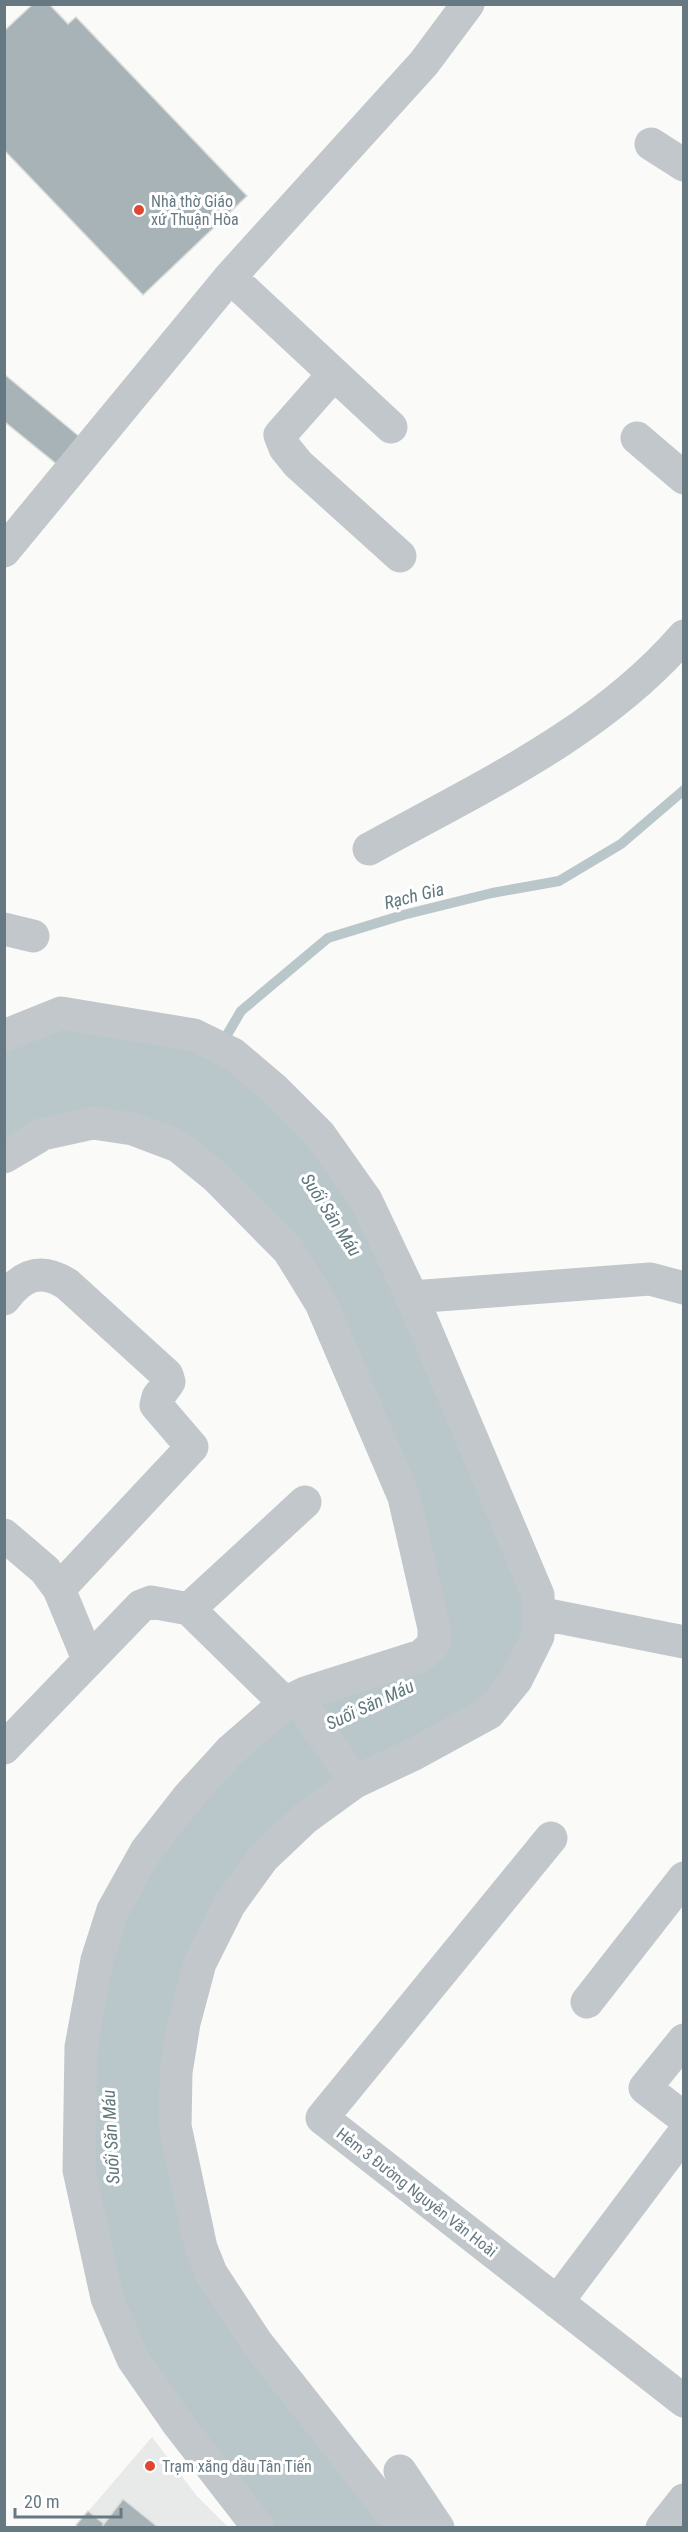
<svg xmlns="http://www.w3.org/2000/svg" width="688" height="2532" viewBox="0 0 688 2532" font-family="'Roboto Condensed',sans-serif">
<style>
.built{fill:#e8eae9}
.water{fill:#b9c7ca}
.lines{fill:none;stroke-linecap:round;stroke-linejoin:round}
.stream{stroke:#b9c7ca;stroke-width:10}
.building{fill:#a8b3b7;stroke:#dcdcda;stroke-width:1.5}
.minor{stroke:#c1c7ca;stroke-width:33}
.poi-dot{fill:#df4733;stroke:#fff;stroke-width:2}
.labels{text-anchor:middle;stroke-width:6;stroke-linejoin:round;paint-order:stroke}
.poi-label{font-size:16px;fill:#667982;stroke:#fff;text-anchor:start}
.street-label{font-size:16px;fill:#667982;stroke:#fff}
.water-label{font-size:18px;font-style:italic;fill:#60777c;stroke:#fff}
</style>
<rect width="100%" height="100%" fill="#fafaf8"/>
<!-- built -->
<path class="built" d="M152 2437 196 2495 228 2527 74 2528Z"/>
<!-- water -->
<path class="water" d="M63 1027 188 1048 227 1066 309 1145 353 1202 525 1596 526 1633 508 1671 480 1703 216 1900 174 2189 389 2527H276L186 2413 144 2352 119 2298 91 2169 94 2043 109 1965 126 1913 158 1857 235 1764 291 1714 445 1651 333 1299 182 1135 5 1142V1051Z"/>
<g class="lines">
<!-- stream -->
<path class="stream" d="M221 1045 241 1011 328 938 403 915 492 893 559 881 621 844 684 790"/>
</g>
<!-- building -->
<path class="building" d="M33 4H49L68 24 76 17 247 196 143 295 4 150V31Z
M4 374 81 438 59 466 6 423 4 425Z
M123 2499 159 2528H101Z
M88 2511 104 2524 101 2528H79L76 2525Z"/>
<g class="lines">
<!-- minor -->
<path class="minor" d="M651 144 684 165
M230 277 391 427
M333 375 280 435 285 448 298 464 400 556
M637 438 684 478
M4 551 230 277 424 63 468 4
M369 849C479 788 600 733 684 636
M4 929 33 936
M4 1036 61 1013 194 1035 233 1054 273 1088 320 1135 366 1200 412 1297 538 1595V1636L516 1680 489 1713 414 1754 355 1782 304 1819 263 1858 229 1905 200 1963 184 2023 176 2072 175 2126 201 2248 211 2273 257 2343 403 2528
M4 1157 43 1134 93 1123 133 1129 178 1146 216 1177 289 1251 321 1303 404 1497 434 1628V1644L421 1656 305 1693 285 1703 230 1751 189 1796 146 1851 113 1910 97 1960 81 2047 79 2170 107 2298 133 2359 179 2425 259 2528
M412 1297 650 1279 684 1288
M4 1299C22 1275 40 1267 67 1284L167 1375 169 1382 158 1397 156 1405 192 1447 59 1589
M4 1535 45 1570 59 1589 88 1659
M189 1609 305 1502
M538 1613 684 1642
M297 1697 355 1782
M4 1748 141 1606 151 1602 189 1609 285 1703
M551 1838 322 2118 684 2401
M587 2002 684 1878
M684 2040 645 2088 684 2118
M557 2302 684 2133
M400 2471 438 2528
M662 2528 684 2500"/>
</g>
<!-- markers -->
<g class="poi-dot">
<circle cx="139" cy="210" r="6"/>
<circle cx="150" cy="2466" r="6"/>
</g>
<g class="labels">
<!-- poi labels -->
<g class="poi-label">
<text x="151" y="207">Nhà thờ Giáo<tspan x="151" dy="18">xứ Thuận Hòa</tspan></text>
<text x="162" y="2472">Trạm xăng dầu Tân Tiến</text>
</g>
<!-- street labels -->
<g class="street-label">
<text transform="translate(417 2192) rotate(38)" y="6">Hẻm 3 Đường Nguyễn Văn Hoài</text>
</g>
<!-- water labels -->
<g class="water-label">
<text transform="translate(414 896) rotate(-14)" y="6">Rạch Gia</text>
<text transform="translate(331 1215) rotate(57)" y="6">Suối Săn Máu</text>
<text transform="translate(370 1705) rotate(-25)" y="6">Suối Săn Máu</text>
<text transform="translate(111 2137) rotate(-93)" y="6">Suối Săn Máu</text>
</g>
</g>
<!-- border -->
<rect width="688" height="2532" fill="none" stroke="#667982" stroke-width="12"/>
<!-- scale -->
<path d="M15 2508v9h106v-9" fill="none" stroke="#667982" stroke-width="3"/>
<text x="24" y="2508" font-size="18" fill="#667982" stroke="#ffffff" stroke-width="4.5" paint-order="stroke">20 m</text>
</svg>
